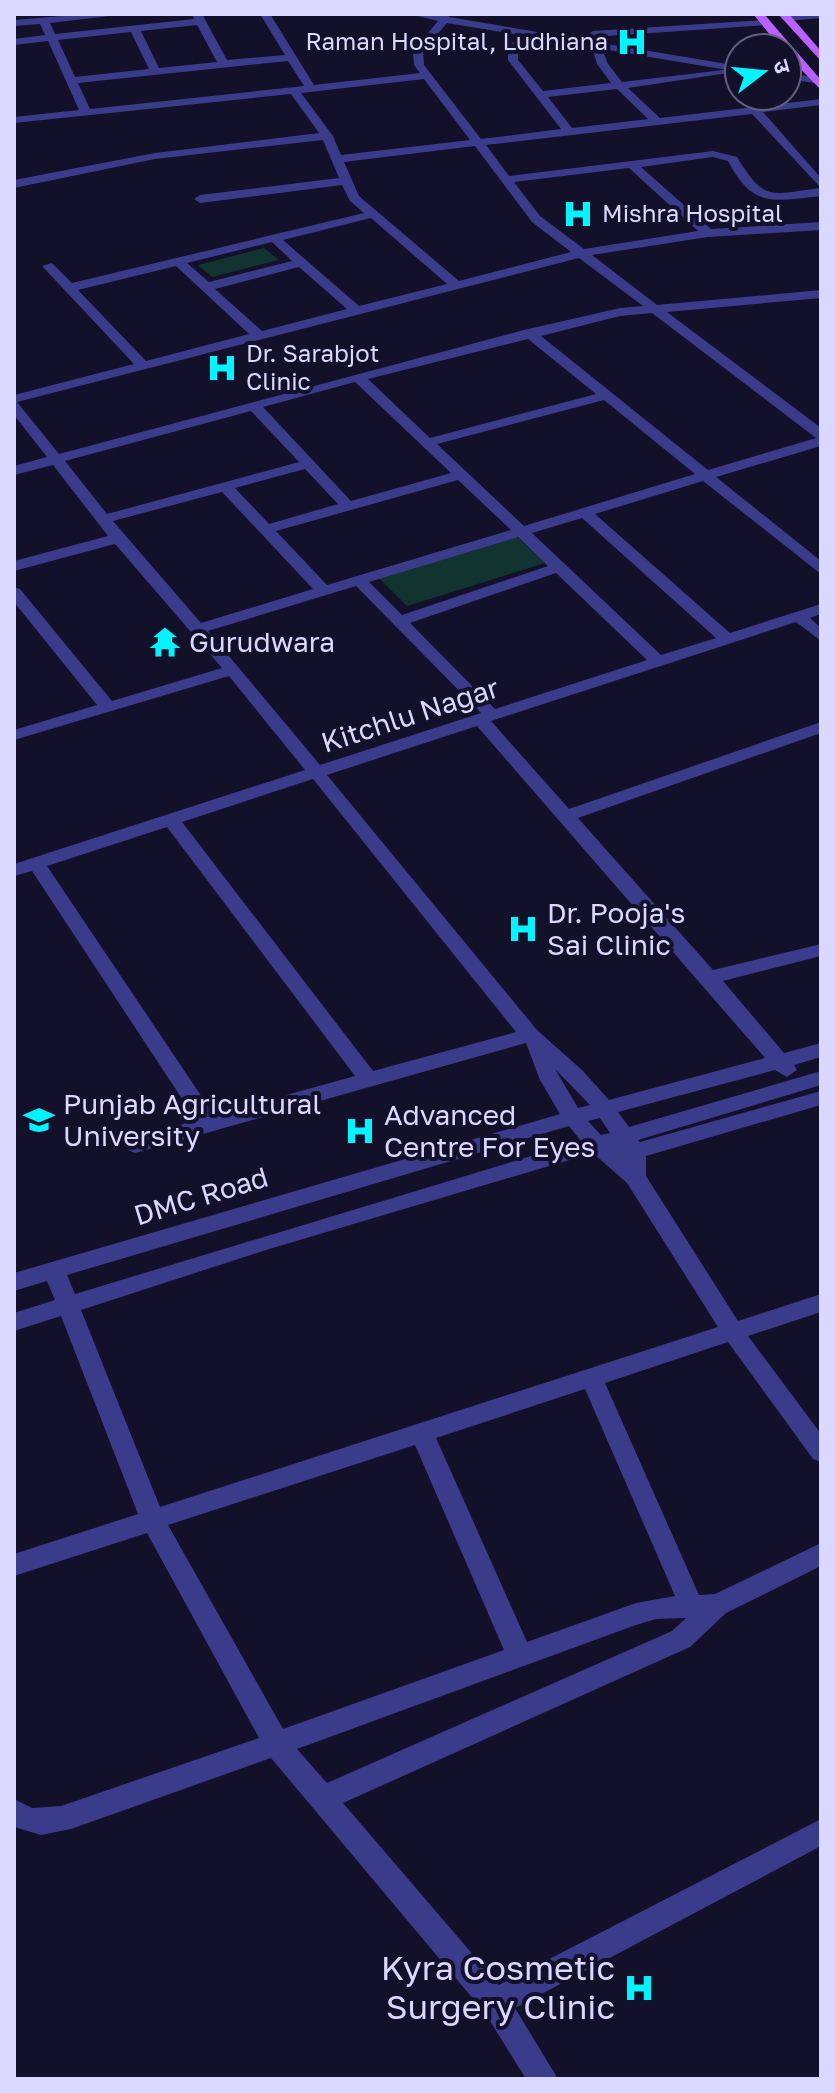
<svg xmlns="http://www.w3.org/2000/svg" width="835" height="2093" viewBox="0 0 835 2093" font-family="'Golos Text','Noto Sans Devanagari',sans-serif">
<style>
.green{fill:#123431}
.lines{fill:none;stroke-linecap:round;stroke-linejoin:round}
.minor{fill:#3a3b8a;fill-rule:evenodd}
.major{fill:#bb5fff;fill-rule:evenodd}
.labels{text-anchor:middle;stroke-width:8;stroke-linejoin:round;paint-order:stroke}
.far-poi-label{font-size:24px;fill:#dbd8ff;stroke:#13102a;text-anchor:start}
.poi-label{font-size:28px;fill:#dbd8ff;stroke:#13102a;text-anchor:start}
.street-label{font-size:28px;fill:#dbd8ff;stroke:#13102a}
.near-poi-label{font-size:34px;fill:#dbd8ff;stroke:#13102a;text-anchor:end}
</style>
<rect width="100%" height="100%" fill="#13102a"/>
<!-- green -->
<path class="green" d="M264 248 279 260 212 277 198 265Z
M515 535 545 563 407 606 378 577Z"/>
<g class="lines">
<!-- minor -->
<path class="minor" d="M85 14H127L50 23 55 34 194 19 192 14H202L227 60 285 55 260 14H270L314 85 420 73 414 65 413 51 438 21 409 14H448L449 17 591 41 596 39 601 43 739 66V72L602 49 608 64 622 82 723 70 728 73 628 88 660 118 821 99V105L763 112 821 178V196C774 201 753 209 728 161L713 157 641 167 711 229 821 222V230L708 237 592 255 657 305 821 290V298L667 312 821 428V446L716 477 821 561V574L703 481 595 514 730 633 821 604V614L810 618 821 628V641L796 622 491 721 569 809 821 722V733L578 818 713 970 821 944V956L723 981 784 1053 821 1043V1057L794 1065 797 1070 787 1077 775 1070 618 1112 629 1127 821 1071V1085L638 1140 640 1142 821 1091V1105L646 1156V1176L738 1321 821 1294V1312L748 1336 821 1434V1462L813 1459 728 1342 605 1383 699 1595 715 1594 821 1543V1566L726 1613 690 1647 343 1803 499 1985 821 1819V1846L515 2008 558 2079H526L485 2013 271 1758 71 1829 41 1835 14 1827V1799L32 1808 61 1806 259 1738 147 1533 14 1576V1554L138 1514 61 1316 14 1331V1313L55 1300 47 1281 14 1291V1273L560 1114 540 1080 526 1043 135 1153 128 1150 125 1145 128 1140 196 1120 32 871 14 876V864L305 770 229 676 14 740V730L97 705 14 602V587L20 589 112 701 222 668 115 544 14 571V561L108 536 53 465 14 475V466L47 457 14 415V395L134 364 42 266 52 263 72 283 364 213 350 201 342 185 200 203 194 199 200 195 339 178 323 140 155 159 14 188V180L155 153 319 133 291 94 14 123V117L79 110 48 41 14 45V39L45 35 40 24 14 26V20ZM447 23 519 35 508 48V60L561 129 481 139 424 65 423 51ZM197 25 217 62 159 68 141 31ZM131 32 149 69 75 77 58 40ZM529 37 592 47 597 64 611 83 543 91 518 60V48ZM288 61 304 86 90 109 78 83ZM424 79 470 140 341 155 333 136 301 93ZM617 89 648 119 572 128 548 97ZM752 114 821 188C771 194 765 203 737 157L713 151 509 176 486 145ZM475 146 532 222 571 252 459 281 359 196 344 162ZM629 168 698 231 584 249 540 216 514 182ZM371 218 447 284 359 306 283 240ZM272 242 292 261 209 282 187 263ZM579 258 643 306 620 308 524 330 59 454 17 402ZM176 266 249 334 146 361 78 290ZM299 267 347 309 262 331 215 289ZM652 313 816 438 708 470 541 336 620 316ZM528 339 596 394 430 438 368 379ZM355 382 451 473 351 501 263 407ZM604 400 695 474 524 526 437 444ZM251 411 299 462 107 514 65 461ZM305 469 338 504 269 524 235 488ZM458 480 511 530 327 585 276 531ZM222 492 313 589 201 623 113 521ZM582 518 716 638 661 655 532 533ZM518 537 548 566 402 615 369 582ZM556 573 647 660 495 709 410 623ZM356 586 481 713 320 765 208 631ZM477 726 765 1058 609 1100 583 1071 537 1030 327 775ZM313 779 516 1032 373 1071 182 822ZM167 827 355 1076 214 1115 47 866ZM555 1069 590 1105 578 1108ZM600 1118 610 1133 601 1135 588 1121ZM569 1126 581 1141 75 1294 67 1275ZM593 1153 627 1183 718 1327 160 1507 81 1310 266 1250ZM585 1389 675 1596 636 1603 527 1642 436 1438ZM415 1445 504 1650 283 1729 168 1525ZM686 1618 672 1631 327 1783 297 1749 636 1625 656 1619Z
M821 14V18L786 21 781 18 786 15Z
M765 20 769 21V25L593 37 588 34 593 31Z
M787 73 821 78V84L787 79Z"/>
<!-- major -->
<path class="major" d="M753 14H764L821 80V90L787 55V48H781Z
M778 14H789L821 51V61Z"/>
</g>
<!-- icons -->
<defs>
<g id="hospital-bare" transform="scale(2.4)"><path d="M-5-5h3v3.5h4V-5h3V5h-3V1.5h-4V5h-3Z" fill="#04f3ff" stroke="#13102a" stroke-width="2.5" paint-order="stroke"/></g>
<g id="temple-bare" transform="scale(2.4)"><path d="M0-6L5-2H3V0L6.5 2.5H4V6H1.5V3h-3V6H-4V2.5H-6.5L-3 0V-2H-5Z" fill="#04f3ff" stroke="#13102a" stroke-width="2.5" paint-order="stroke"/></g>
<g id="university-bare" transform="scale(2.4)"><path d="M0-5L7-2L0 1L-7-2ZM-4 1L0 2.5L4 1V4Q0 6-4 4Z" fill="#04f3ff" stroke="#13102a" stroke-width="2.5" paint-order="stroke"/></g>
</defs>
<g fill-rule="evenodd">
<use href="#hospital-bare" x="632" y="42"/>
<use href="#hospital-bare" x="578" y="214"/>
<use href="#hospital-bare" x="222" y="368"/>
<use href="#temple-bare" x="165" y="642"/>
<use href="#hospital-bare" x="523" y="929"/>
<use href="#university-bare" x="39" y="1120"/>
<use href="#hospital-bare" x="360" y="1131"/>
<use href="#hospital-bare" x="639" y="1988"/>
</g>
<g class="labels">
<!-- far-poi labels -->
<g class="far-poi-label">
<text x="608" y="50" text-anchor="end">Raman Hospital, Ludhiana</text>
<text x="602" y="222">Mishra Hospital</text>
<text x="246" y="362">Dr. Sarabjot<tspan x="246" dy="28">Clinic</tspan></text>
</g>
<!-- poi labels -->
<g class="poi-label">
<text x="189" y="652">Gurudwara</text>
<text x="547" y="923">Dr. Pooja's<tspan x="547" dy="32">Sai Clinic</tspan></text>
<text x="63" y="1114">Punjab Agricultural<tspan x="63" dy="32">University</tspan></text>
<text x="384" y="1125">Advanced<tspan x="384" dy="32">Centre For Eyes</tspan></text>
</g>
<!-- street labels -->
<g class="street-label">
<text transform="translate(410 715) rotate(-18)" y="10">Kitchlu Nagar</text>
<text transform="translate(201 1196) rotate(-17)" y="10">DMC Road</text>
</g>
<!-- near-poi labels -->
<g class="near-poi-label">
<text x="615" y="1980">Kyra Cosmetic<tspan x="615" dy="39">Surgery Clinic</tspan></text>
</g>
</g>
<!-- border -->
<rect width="835" height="2093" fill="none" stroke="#dbd8ff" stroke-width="32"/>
<!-- north arrow -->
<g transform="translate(763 72) rotate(74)"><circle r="38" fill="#13102a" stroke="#63607f" stroke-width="2"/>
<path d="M0-6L14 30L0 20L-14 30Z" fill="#04f3ff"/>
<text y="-12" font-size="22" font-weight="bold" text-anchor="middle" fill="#dbd8ff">उ</text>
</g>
</svg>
